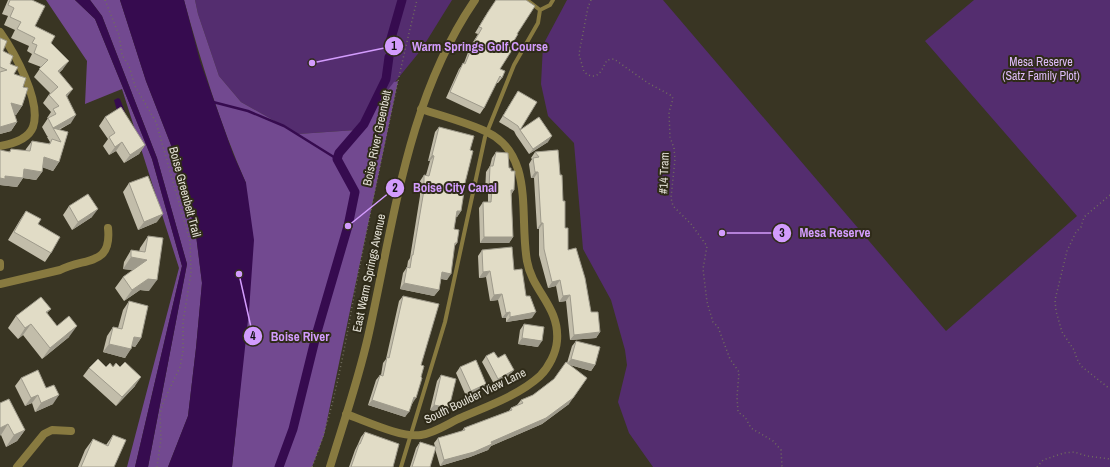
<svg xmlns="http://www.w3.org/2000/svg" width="1110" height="467" viewBox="0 0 1110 467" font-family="'Archivo Narrow',sans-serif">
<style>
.green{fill:#542d6f}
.forest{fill:#724990}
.water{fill:#360b4f}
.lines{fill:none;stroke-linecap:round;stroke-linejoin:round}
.stream{stroke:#360b4f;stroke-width:2.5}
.canal{stroke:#360b4f;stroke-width:9}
.path{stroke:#716d5e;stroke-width:1.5;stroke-dasharray:1 3;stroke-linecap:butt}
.service{stroke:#887a40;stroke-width:4}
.minor{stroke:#887a40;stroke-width:8}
.tertiary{stroke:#887a40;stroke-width:8}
.wall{fill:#c2bdaa}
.shaded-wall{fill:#9e9a8b}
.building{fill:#e1dcc6;stroke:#9e9a8b}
.labels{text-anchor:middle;stroke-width:4;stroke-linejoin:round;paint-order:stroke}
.park-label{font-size:12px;fill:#ddbcf8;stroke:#2f2b19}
.street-label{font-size:12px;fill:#e4e1d6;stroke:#2f2b19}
.leader{fill:none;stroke:#d39cfd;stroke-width:1.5}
.callout-dot{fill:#d39cfd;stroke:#2f2b19;stroke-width:1.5}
.mark-label{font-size:12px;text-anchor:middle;font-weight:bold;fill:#111}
.callout-label{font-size:13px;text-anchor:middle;font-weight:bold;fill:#d39cfd;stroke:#2f2b19;stroke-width:4;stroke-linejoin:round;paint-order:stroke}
</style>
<rect width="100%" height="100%" fill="#393523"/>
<!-- green -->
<path class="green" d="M195 0H452L421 50 356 130 298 134 241 102 219 76 198 14Z
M567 0H663L946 331 1077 216 925 41 974 0H1110V467H653L629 433 618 402 627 365 625 350 611 300 583 249 574 143 548 116 541 84 543 45Z"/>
<!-- forest -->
<path class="forest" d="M46 0H75L95 19 152 159 182 266 135 467H127L179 268 122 89 85 104 87 61Z
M90 0H120L146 81 178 163 196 235 202 283 196 348 188 416 168 467H148L187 264 157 158 102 16Z
M184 0H195L198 14 219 76 241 102 298 134 356 130 394 82 398 81 324 435 312 467H232L240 390 246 183C220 124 201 62 184 0Z"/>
<!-- water -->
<path class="water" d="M75 0H90L102 16 157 158 187 264 148 467H135L182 266 152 159 95 19Z
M120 0H184L200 61 233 154 246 183 254 240 249 311 232 467H168L188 416 196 348 202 283 196 235 178 163 146 81Z
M118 98 120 99 125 112 118 114 114 100Z"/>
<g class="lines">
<!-- stream -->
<path class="stream" d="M213 102 248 111 284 126 337 159"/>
<!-- canal -->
<path class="canal" d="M390 42 402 0
M279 467 293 429 317 332 348 226 355 192 337 159 339 153 364 124 386 79 389 57"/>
<!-- path -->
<path class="path" d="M105 0 119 35 122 55 129 66 135 86 156 122 190 241 191 273 183 322V351L180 367 162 405 160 415 161 439 157 467
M591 0 588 7 579 54 584 72C597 82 601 72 607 60L614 59 648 83 672 96 673 99 669 112 670 137 674 148 675 159 671 198 673 206 691 224 707 246 703 269 707 302 713 322 718 327 730 359 739 372 737 397 738 412 745 417 751 428 773 441 781 450 782 467
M1110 195 1084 217 1081 227 1076 232 1067 251 1055 300 1056 311 1062 332 1074 350 1077 359 1081 366 1110 389
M312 467C337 404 346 336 359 270 377 180 395 89 417 0
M1037 467 1043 460 1064 453 1074 452 1087 456 1110 459"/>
<!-- service -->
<path class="service" d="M527 0 540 10
M401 467 445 322 485 137 514 65 538 23 540 10 550 5 553 0"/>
<!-- minor -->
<path class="minor" d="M0 32C14 52 42 101 33 127 28 140 12 144 0 146
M0 263V267
M0 284 60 270C85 257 112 267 108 228
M346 414C366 421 401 438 421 435 434 433 446 425 458 419 485 407 518 396 540 376 549 367 556 353 557 341 560 307 532 291 527 261 519 217 535 155 487 132 466 122 442 116 421 109
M17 467 44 434 52 430 71 431"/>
<!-- tertiary -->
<path class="tertiary" d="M330 467C343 424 358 381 368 337 394 222 407 99 475 0"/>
</g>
<!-- wall -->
<path class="wall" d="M8 0H32L35 26 51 43 63 69 59 73 67 98 71 123 59 130 68 132 59 162 53 171 43 167 42 172 36 180 23 178 17 187 0 185V186V150L9 152 11 149 25 151 26 149 32 141 49 144 50 142 47 137 48 136H47L42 127 48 118H47L51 112 43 103 50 93 34 77 41 67 28 62 32 54 27 51 29 46 11 38 15 30 4 25 8 16 2 14Z
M496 0 517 34 500 69 502 78 498 83H496L484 108 480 114 446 98 459 69 464 63 470 47 478 34 475 33 484 18Z
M0 38 3 51 10 64 14 74 23 87 22 106 16 115 14 114 17 122 11 131 0 134Z
M518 91 520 130 516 135 514 131 499 122Z
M105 117 145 145 139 154 124 163 116 151 109 155 103 146 108 139 99 126Z
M439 127 470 150 463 191 461 211 457 217H456L454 229 457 243 454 247 447 280 441 279 439 290 434 296 400 289 403 273 407 267 408 261 410 258 420 196V181L424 175H426L430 161H428L435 132Z
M520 130 548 142 529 154 516 135Z
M558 150 565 228 568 250 591 312 600 332 596 338 570 340 566 301 559 302 556 286 548 288 539 255V229H537L534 178H531L529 164 532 159 531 158 535 152Z
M496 152 511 171 514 190 511 195 513 237 509 243H480L479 208 483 202H488V193H485L486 172 490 166 492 158Z
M129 183 157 222 138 230 123 192Z
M69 206 92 217 72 230 63 215Z
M26 211 38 224 51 253 45 262 8 240 20 220Z
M148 236 149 291 140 290 124 301 115 288 123 277 133 270 123 269 124 262 131 250 139 252 140 248Z
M482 250 514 270 526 296 532 318 506 322V318H502L498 300 490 301 486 277 479 278 478 256Z
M403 296 421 365 412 404 405 417 368 405 376 380 380 375H381L383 363 386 359 399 301Z
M129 301 141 338 135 347 132 346 125 358 103 352 107 336 113 327 118 328 123 310Z
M51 309 47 313 57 326 69 337 42 359 23 335 18 339 8 328 16 316Z
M524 324 538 347 518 344 520 330Z
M576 341 595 365 591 371 570 365 569 404 542 424 491 446 488 450 470 457 440 466 435 449 430 467H410L416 448 420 442 435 447 434 443 438 438 462 431 464 428 509 411 511 408 517 405 521 400 533 395 554 379 567 363 572 346Z
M486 356 498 358 509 376 494 384 482 362Z
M106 367 135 386 116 406 83 376 89 368Z
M460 367 486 384 482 390 466 396 456 373Z
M441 375 445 414 430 410 437 381Z
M21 378 53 404 35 412 32 403 25 406 15 386Z
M0 403 25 430 17 441 6 447 1 435Z
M365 432 393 467H349L355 450 358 444 361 437Z
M113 435 114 467H78L85 450 93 439 106 445Z"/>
<!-- shaded-wall -->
<path class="shaded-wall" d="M69 61 63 69 52 80 58 71Z
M73 89 67 97 60 104 66 95Z
M11 103 22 106 16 115 5 111Z
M76 115 71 123 55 131 53 128 47 136 53 128Z
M17 122 11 131 0 134V127Z
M552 136 548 142 529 154 533 149Z
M122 142 116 151 109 155 115 147Z
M145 145 139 154 124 163 130 155Z
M432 155 434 156 430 161H428Z
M44 157 59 162 53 171 38 166Z
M24 169 42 172 36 180 23 178 17 187 0 185V186V178Z
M535 172H538L534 178H531Z
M489 188H492L488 193H485Z
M511 190H514L510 195Z
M98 209 92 217 72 230 78 222Z
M457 211H461L457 217H453Z
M163 214 157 222 138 230 144 222Z
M541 223H543L539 229H537Z
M484 237H513L509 243H480Z
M131 257 147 260 139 271 123 269Z
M490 271 486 277 479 278 483 272Z
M442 272 451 274 447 280 438 278Z
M148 279 157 280 149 291 140 290 124 301 132 290Z
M560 280 556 286 548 288 552 282Z
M404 283 439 290 434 296 400 289Z
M502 294 498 300 490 301 494 295Z
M570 295 566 301 559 302 563 296Z
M510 312 506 318H502L506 313Z
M536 312 532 318 506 322 510 317Z
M31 324 23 335 18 339 25 328Z
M77 326 69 337 42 359 50 348Z
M600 332 596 338 570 340 574 335Z
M134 337 141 338 135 347 128 345Z
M522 338 542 341 538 347 518 344Z
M109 344 131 349 125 358 103 352Z
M571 359 595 365 591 371 567 364Z
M514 370 509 376 494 384 498 379Z
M141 377 135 386 116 406 122 397Z
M587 378 569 404 542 424 491 446 488 450 470 457 440 466 444 460 491 442Z
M486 384 482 390 466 396 471 391Z
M38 395 32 403 25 406 31 398Z
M59 395 53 404 35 412 41 403Z
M414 397 416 398 412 404 410 403Z
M372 400 409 412 405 417 368 405Z
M434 405 449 408 445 414 430 410Z
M8 424 1 435 0 436V428Z
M25 430 17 441 6 447 14 435Z"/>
<!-- building -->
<path class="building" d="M10 0H32L45 6 35 26 55 36 51 43 69 61 58 71 73 89 66 95 76 115 53 128 48 118 56 114 53 109 59 106 49 95 58 87 39 69 48 60 34 53 37 45 32 43 35 38 17 29 21 22 10 17 14 8 8 5Z
M496 0H526L535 6 517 34H518L509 49 512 50 500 69 505 71 502 78 500 76 484 108 450 92 463 63 465 64 474 42 482 28 479 27 488 12Z
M0 38 7 41 3 51 13 56 10 64 18 67 14 74 26 78 23 87 28 88 22 106 11 103 17 122 0 127V72L7 70 0 67Z
M518 91 537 102 520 130 518 126 503 116Z
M121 107 145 145 130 155 122 142 115 147 109 137 115 133 105 117Z
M539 117 552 136 533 149 520 130Z
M439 127 474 136 470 150 473 151 463 191 464 192 461 211H457L454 229 459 230 457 243H455L451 274 442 272 439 290 404 283 407 267 410 268 412 255H413L424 190V175L429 176 434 156 432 155Z
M53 128 68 132 59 162 44 157 42 172 24 169 23 178 5 176V179L0 178V150L10 152 11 149 30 151 32 141 50 144 52 139 61 142Z
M558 150 560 175H562L563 201H565V228H568V250L576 248 585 278 591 312H598L600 332 574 335 570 295 563 296 560 280 552 282 544 249 543 223H541L538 172H535L533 158 539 157 535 152Z
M496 152 508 153 509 168H511V171H515L514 190H511L513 237H484L483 202H491L492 188H489L490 166H493Z
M148 176 163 214 144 222 129 183Z
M88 194 98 209 78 222 69 206Z
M26 211 41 219 38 224 60 237 51 253 14 232Z
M148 236 163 238 157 280 148 279 132 290 123 277 147 260 131 257V250L145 252Z
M512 247 514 270 522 269 526 296H530L536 312 510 317V312L506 313 502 294 494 295 490 271 483 272 482 250Z
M403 296 439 304 421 365 424 366 421 377 422 378 416 398 414 397 409 412 372 400 380 375 383 376 387 357 389 358Z
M41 297 51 309 46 312 57 326 69 316 77 326 50 348 31 324 25 328 16 316Z
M129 301 148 306 141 338 134 337 131 349 109 344 113 327 122 329Z
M524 324 544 327 542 341 522 338Z
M576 341 600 347 595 365 571 359Z
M494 352 498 358 505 354 514 370 498 379 486 356Z
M98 359 106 367 110 363 113 367 116 363 120 367 125 362 141 377 122 397 89 368Z
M476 360 486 384 471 391 460 367Z
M566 362 587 378 573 398 546 418 491 442 492 444 474 452 444 460 438 438 465 430 464 428 512 410 511 408 523 403 521 400 533 395 554 379Z
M38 370 46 388 54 385 59 395 41 403 38 395 31 398 21 378Z
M441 375 456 379 449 408 434 405Z
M9 399 25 430 14 435 8 424 0 428V403Z
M365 432 399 444 393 467H351L359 444H360Z
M113 435 126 440 114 467H81L93 439 108 446Z
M420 442 436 447 430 467H412Z"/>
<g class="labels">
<!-- park labels -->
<g class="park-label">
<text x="1041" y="66">Mesa Reserve<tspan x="1041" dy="14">(Satz Family Plot)</tspan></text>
</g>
<!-- street labels -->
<g class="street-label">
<text transform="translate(377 138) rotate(-78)" y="4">Boise River Greenbelt</text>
<text transform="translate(664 173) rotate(-88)" y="4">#14 Tram</text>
<text transform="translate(185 192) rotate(75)" y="4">Boise Greenbelt Trail</text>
<text transform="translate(369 273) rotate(-78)" y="4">East Warm Springs Avenue</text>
<text transform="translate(475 396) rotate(-26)" y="4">South Boulder View Lane</text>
</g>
</g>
<!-- callouts -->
<path class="leader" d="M312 63L394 46M348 226L395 188M722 233L782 233M239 274L253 336"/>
<g class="callout-dot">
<circle cx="312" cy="63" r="4"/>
<circle cx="348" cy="226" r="4"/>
<circle cx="722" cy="233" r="4"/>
<circle cx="239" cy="274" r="4"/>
<circle cx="394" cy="46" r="10"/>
<circle cx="395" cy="188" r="10"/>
<circle cx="782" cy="233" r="10"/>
<circle cx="253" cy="336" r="10"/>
</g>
<g class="mark-label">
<text x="394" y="50">1</text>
<text x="395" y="192">2</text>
<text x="782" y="237">3</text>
<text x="253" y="340">4</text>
</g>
<g class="callout-label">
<text x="480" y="51">Warm Springs Golf Course</text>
<text x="455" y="192">Boise City Canal</text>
<text x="835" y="237">Mesa Reserve</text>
<text x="300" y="341">Boise River</text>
</g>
</svg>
